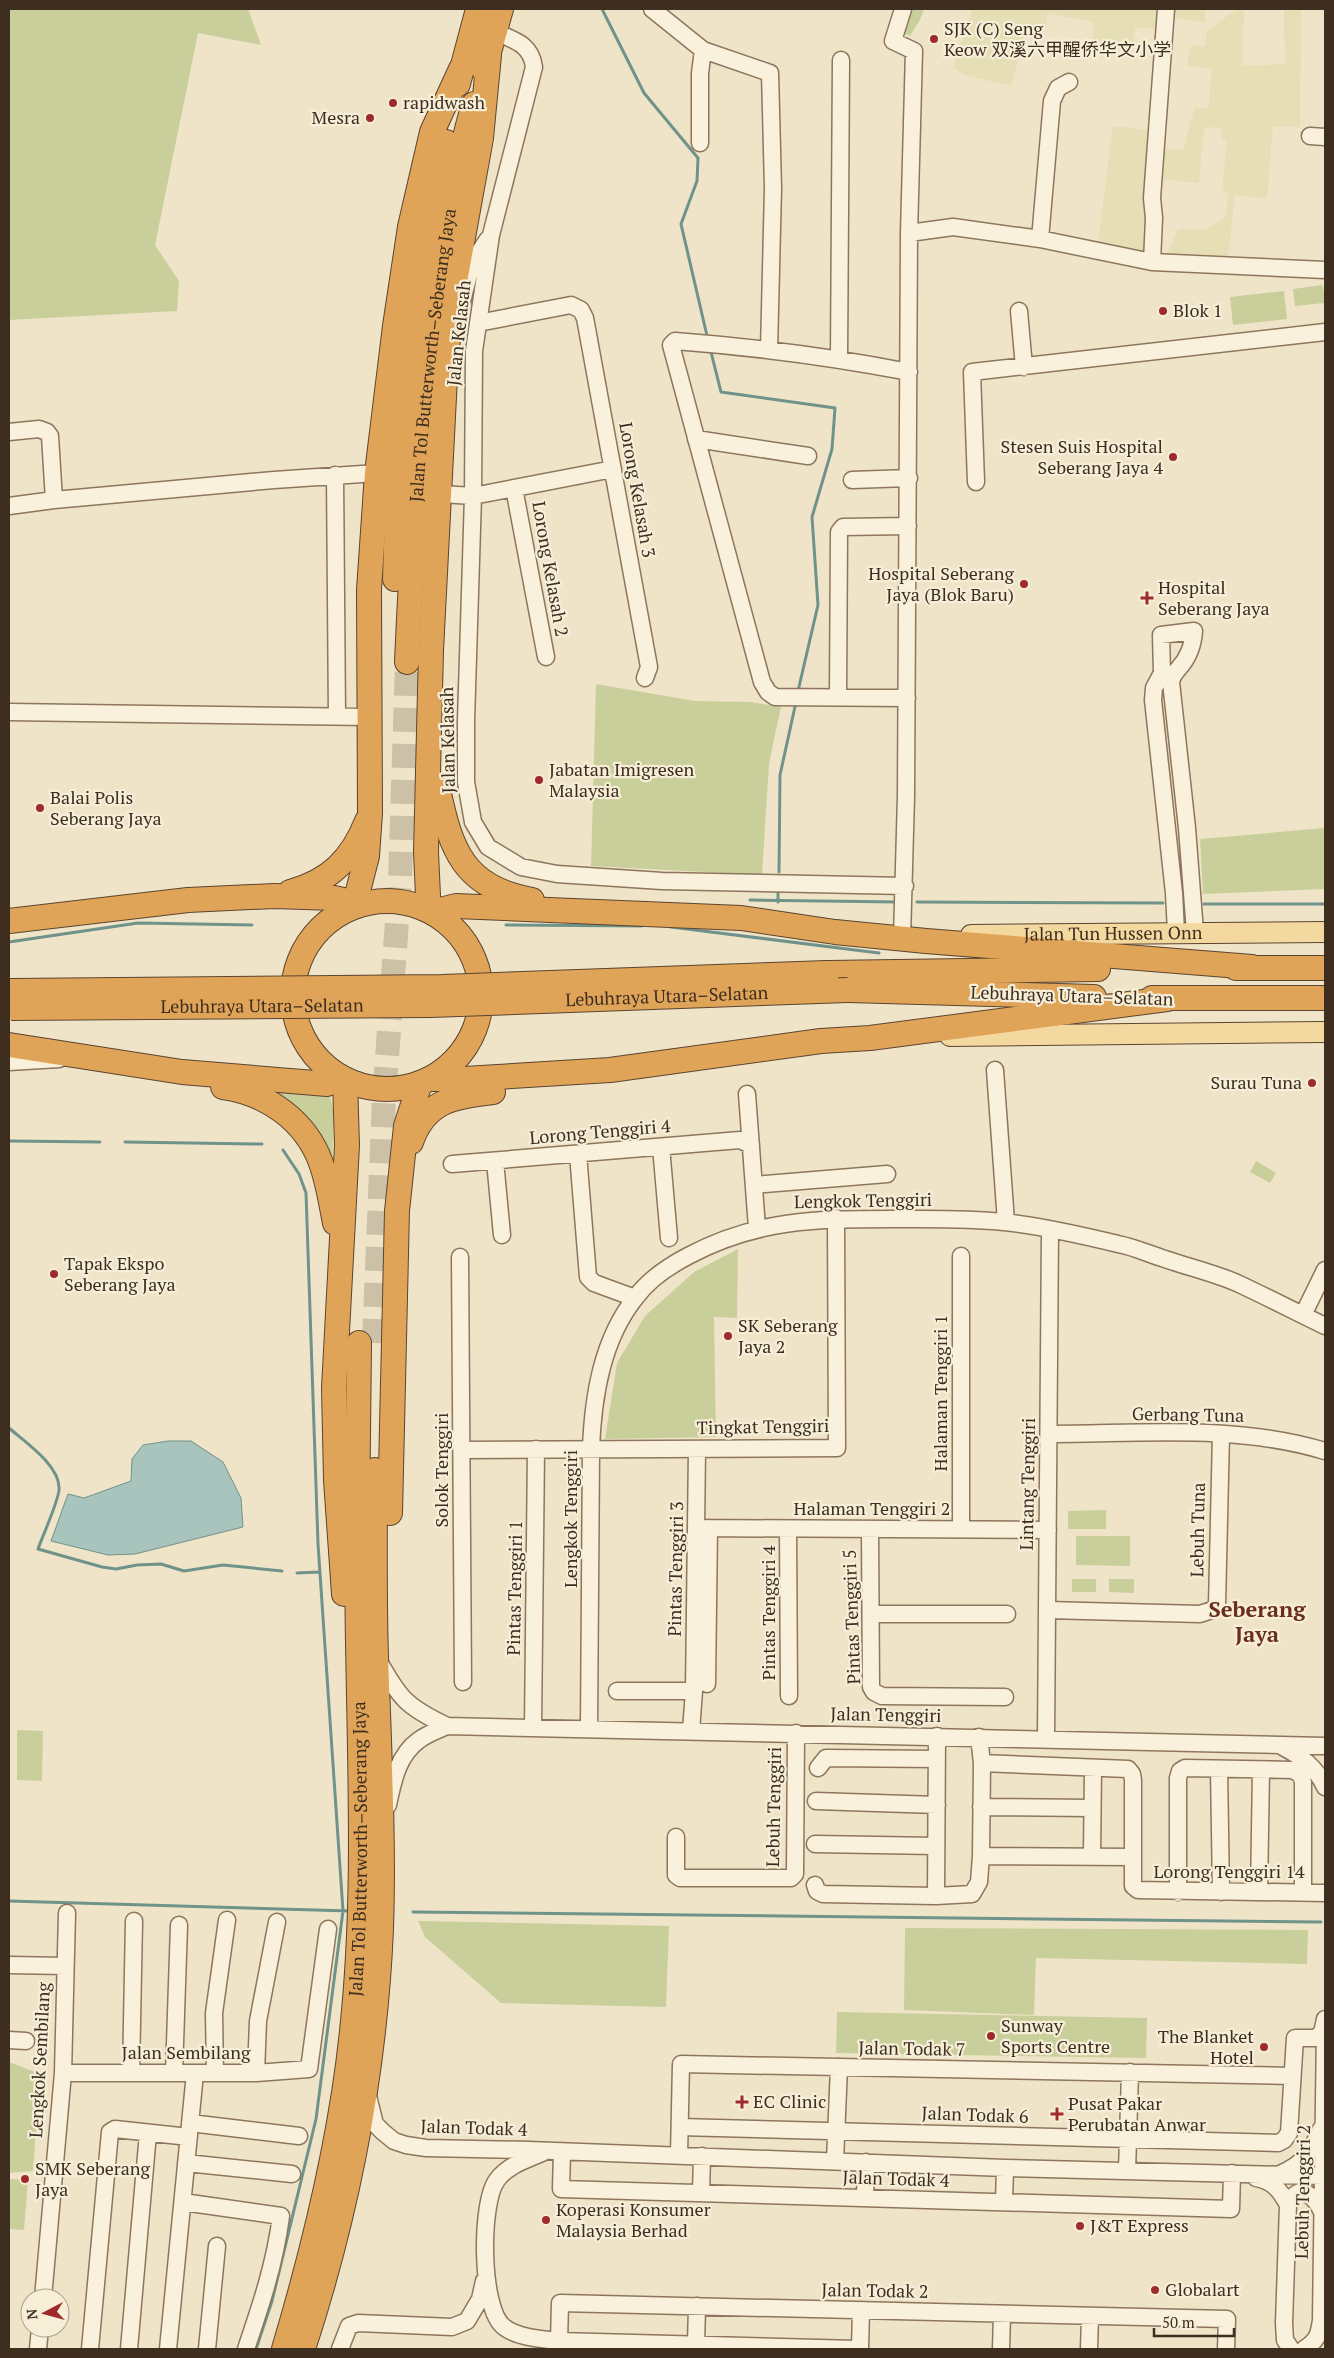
<svg xmlns="http://www.w3.org/2000/svg" width="1334" height="2358" viewBox="0 0 1334 2358" font-family="'PT Serif','Noto Sans SC',serif">
<style>
.farmland{fill:#e6deb5}
.green{fill:#c9cf9b}
.water{fill:#a9c4bc;stroke:#6f938a}
.lines{fill:none;stroke-linecap:round;stroke-linejoin:round}
.stream{stroke:#6f938a;stroke-width:3}
.highway-tunnel{stroke:#ccc0a6;stroke-width:24;stroke-dasharray:24 12;stroke-linecap:butt}
.minor-casing{stroke:#8d765c;stroke-width:19}
.major-casing{stroke:#5b4430;stroke-width:22}
.highway-casing{stroke:#5b4430;stroke-width:26}
.minor{stroke:#faf1dc;stroke-width:16}
.major{stroke:#f3d9a0;stroke-width:20}
.highway{stroke:#e0a458;stroke-width:24}
.highway-bridge-casing{stroke:#5b4430;stroke-width:26;stroke-linecap:butt}
.highway-bridge{stroke:#e0a458;stroke-width:24}
.poi-dot{fill:#9e2a2b;stroke:#f7eed8;stroke-width:2}
.labels{text-anchor:middle;stroke-width:4.5;stroke-linejoin:round;paint-order:stroke}
.poi-label{font-size:18px;fill:#3d2e20;stroke:#f7eed8;text-anchor:start}
.street-label{font-size:18px;fill:#3d2e20;stroke:#f7eed8}
.district-label{font-size:22px;font-weight:bold;fill:#6b2e1e;stroke:#f7eed8}
</style>
<rect width="100%" height="100%" fill="#f0e4c8"/>
<!-- farmland -->
<path class="farmland" d="M972 9H1206L1205 22 1170 18 1168 51 1155 49 1154 28H1135L1133 47 1092 44 1094 22 1047 14 1046 27 1027 25 1011 86 965 75 953 67Z
M1237 9H1244L1242 66 1285 64 1284 9H1301L1300 127 1273 126 1267 198 1235 195 1228 258 1167 254 1178 229H1205L1225 218 1229 194 1222 190 1227 141 1222 138V128L1204 127 1199 183 1156 179 1151 253 1098 242 1113 126 1158 131 1156 148 1183 150 1195 107 1208 109 1212 70 1187 65 1191 45 1205 47 1207 31Z"/>
<!-- green -->
<path class="green" d="M9 9H248L261 45 198 33 155 245 179 281 177 311 9 320Z
M911 9H924L920 20 910 36 903 33Z
M1322 285 1325 294V309L1324 303 1295 306 1293 289Z
M1284 291 1287 319 1233 325 1230 297Z
M596 684 695 701 751 702 781 707 769 763 762 875 591 866Z
M1325 828V889L1203 894 1200 839Z
M328 1089 334 1113 331 1191 264 1092Z
M1256 1161 1276 1173 1270 1183 1250 1172Z
M738 1249 737 1318 714 1317 716 1437 605 1439 617 1363 645 1316 694 1272Z
M1106 1510V1529H1068V1511Z
M1076 1536H1130V1566L1076 1565Z
M1072 1579H1096V1592H1072Z
M1109 1579H1134V1593L1109 1592Z
M17 1730 43 1731 42 1781 17 1780Z
M418 1921 669 1926 666 2007 501 2003 425 1937Z
M905 1928 1308 1930 1307 1964 1036 1958 1034 2015 904 2010Z
M837 2012 1147 2018 1146 2058 836 2053Z
M9 2062 40 2074 33 2171 9 2173Z
M9 2179 28 2180 24 2230 9 2229Z"/>
<!-- water -->
<path class="water" d="M168 1441H191L223 1462 241 1498 243 1527 135 1554 108 1555 51 1541 68 1494 84 1498 131 1481 132 1459 143 1445Z"/>
<g class="lines">
<!-- stream -->
<path class="stream" d="M602 9 644 93 698 158 697 181 681 224 708 340
M710 348 721 392 835 408 832 449 812 517 818 605 798 691
M779 872 780 775 796 702
M750 900 898 902
M778 902V892
M917 902 1163 903
M1204 904H1325
M506 925 642 926
M671 927 879 953
M9 942 138 923 252 925
M9 1141 100 1142
M125 1142 262 1144
M9 1428C25 1442 61 1466 59 1490 58 1502 43 1535 38 1549L102 1567 116 1569 137 1565 161 1564 184 1571 223 1565 282 1571
M297 1573 319 1572
M9 1901 350 1911
M413 1912 1321 1922
M256 2349 272 2301 316 2119 343 1911 318 1544 306 1193 299 1174 283 1150"/>
<!-- highway-tunnel -->
<path class="highway-tunnel" d="M374 1343 384 1098 400 881 407 662"/>
<!-- minor casing -->
<g class="minor-casing">
<path id="minor" d="M652 9 703 50 770 73 773 188 769 350
M495 32C514 40 531 44 534 67L491 235 474 351 473 496 466 721V782L473 822 488 847 521 867 557 874 662 881 905 886
M1310 136 1325 137
M700 143V73L703 50
M909 233 953 227 1040 239 1152 262 1325 270
M1040 239 1052 101 1058 88 1069 82
M1152 262 1154 218 1152 198 1166 9
M462 301 472 263 488 239
M1019 311 1024 367
M478 323 571 305 581 310 585 318 649 667 645 678
M839 358 841 60
M9 432 39 429 47 432 50 436 54 500
M696 439 808 456
M335 475 337 717
M852 480 909 478
M976 482 972 372 1325 332
M514 488 546 657
M441 494 473 496 613 469
M9 506 54 500 274 480 377 473
M838 696 839 532 843 527 908 526
M907 698 775 697 768 692 762 682 671 345 675 341C754 347 832 357 909 372
M9 712 370 717
M1176 932 1174 893 1153 700 1154 688 1162 673 1161 635 1194 631C1193 646 1189 657 1179 668 1175 673 1172 675 1171 682L1187 828 1195 932
M902 938 906 796 909 233 914 51 893 41 903 9
M9 1062 59 1059
M995 1070 1006 1222
M747 1094 757 1228
M661 1147 669 1238
M578 1154 588 1277 594 1283 635 1298
M495 1161 502 1235
M452 1164 740 1140 751 1145
M754 1185 887 1174
M460 1257 463 1682
M1303 1315 1325 1270
M1049 1434C1141 1434 1236 1424 1325 1451
M462 1450 837 1448 836 1218
M697 1528 1048 1530
M788 1529 789 1696
M870 1529 871 1687 874 1692 882 1696 1005 1697
M961 1529V1256
M1047 1610 1200 1614 1212 1610 1217 1605 1221 1434
M871 1614H1007
M378 1660C401 1699 405 1706 447 1726L1325 1746
M707 1684 709 1528
M617 1691H694
M533 1728 536 1449
M589 1729 591 1449C593 1396 602 1339 636 1297 649 1279 669 1266 688 1256 757 1219 817 1219 892 1219 929 1219 967 1218 1004 1222 1041 1226 1081 1235 1118 1244 1134 1247 1149 1254 1165 1259 1188 1267 1214 1273 1237 1283 1267 1297 1296 1312 1325 1326
M691 1731 694 1691 697 1449
M1046 1738 1050 1230
M1283 1747C1302 1757 1316 1767 1325 1787
M982 1763 1128 1769 1132 1774 1133 1780V1886L1138 1890 1325 1893
M818 1768 826 1758 937 1759
M1219 1769 1221 1892
M816 1801 937 1805
M388 1805C393 1781 398 1755 419 1740 427 1734 438 1730 447 1726
M981 1807 1092 1808
M676 1837V1875L680 1878H791L795 1874 796 1733
M815 1844 936 1846
M981 1856 1133 1857
M1092 1856 1093 1768
M815 1885 817 1891 823 1894 936 1896 972 1894 979 1882 981 1856 982 1763 979 1737
M1178 1892V1778L1180 1771 1185 1768 1293 1770 1301 1775 1303 1782V1893
M1259 1892 1261 1770
M936 1896 937 1736
M9 1965 65 1966
M9 2040 26 2041
M63 2073H256L309 2069 328 1929
M131 2073 134 1921
M174 2073 179 1925
M215 2073 214 2013 227 1920
M256 2073 258 2021 277 1922
M368 2096 375 2124 383 2132 394 2141 406 2145 426 2148 529 2150 1005 2168 1325 2176
M190 2123 299 2136
M680 2127 1278 2143 1284 2140 1289 2133 1295 2038H1315L1322 2033 1325 2019
M562 2152 561 2189 1231 2209 1232 2173
M542 2153C526 2160 508 2165 497 2180 480 2202 480 2309 504 2327 518 2338 542 2339 559 2341L857 2349
M679 2155 681 2064 1292 2076
M835 2161 839 2067
M186 2163 292 2174
M1127 2171 1130 2072
M1280 2174C1305 2163 1310 2153 1321 2129
M1256 2178C1273 2181 1280 2190 1288 2205L1284 2323 1285 2340 1291 2349
M701 2193 702 2156
M865 2198 866 2162
M183 2202 281 2216C275 2263 261 2305 246 2349
M1004 2202 1005 2168
M1288 2205C1299 2180 1315 2196 1323 2214
M43 2298 63 2073 67 1913
M559 2341 560 2303 1227 2319 1226 2349
M696 2345 697 2306
M38 2349 40 2328
M90 2349 110 2132 115 2129 189 2137
M129 2349 148 2133
M168 2349 195 2073
M207 2349 217 2246
M340 2349 349 2326 358 2323 452 2327 467 2321 480 2299 484 2281
M860 2349 861 2310
M1001 2349 1002 2314
M1089 2349 1090 2316
M1304 2349C1317 2341 1319 2335 1321 2320L1325 2028"/>
</g>
<!-- major casing -->
<g class="major-casing">
<g id="major">
<path id="s1" d="M971 935 1325 932"/>
<path d="M950 1036 1325 1032"/>
</g>
</g>
<!-- highway casing -->
<g class="highway-casing">
<g id="highway">
<path d="M484 70 501 9"/>
<path d="M458 84 478 9"/>
<path d="M395 579 399 448 424 252 446 142"/>
<path id="s2" d="M407 662C412 542 421 421 437 301 445 235 455 168 474 104"/>
<path d="M438 789C451 850 463 887 532 900"/>
<path d="M290 892C330 881 352 859 367 821"/>
<circle cx="387" cy="995" r="94"/>
<path d="M359 905 358 891 367 856 370 813 369 590 377 473 395 326 410 227 432 132 461 69"/>
<path d="M425 909 428 896 426 852 431 651 446 358 454 287 481 138 489 55"/>
<path d="M435 914 440 910 456 906 741 918 835 932 926 941 1252 967"/>
<path d="M9 921 188 900 274 896 334 898 343 900 352 907"/>
<path d="M1236 968H1325"/>
<path d="M827 973 1098 969"/>
<path d="M848 990 1094 997"/>
<path d="M1152 998H1325"/>
<path d="M9 1045 182 1072 327 1084 341 1078"/>
<path d="M430 1079H464L610 1070 821 1041 870 1038 1167 999"/>
<path d="M223 1087C267 1093 306 1121 321 1163 328 1182 331 1203 335 1223"/>
<path d="M411 1142C425 1101 454 1096 493 1092"/>
<path d="M390 1513 397 1211 406 1126 420 1083"/>
<path d="M344 1594 336 1480 334 1388 347 1145 345 1080"/>
<path id="s3" d="M284 2349C315 2245 341 2139 352 2031 366 1901 360 1773 358 1643 356 1543 358 1443 359 1343"/>
<path d="M303 2349C347 2214 375 2071 381 1929 384 1839 379 1748 376 1657 374 1595 375 1532 375 1470"/>
</g>
</g>
<!-- minor -->
<use href="#minor" class="minor"/>
<!-- major -->
<use href="#major" class="major"/>
<!-- highway -->
<use href="#highway" class="highway"/>
<!-- highway-bridge casing -->
<g class="highway-bridge-casing">
<g id="highway-bridge">
<path d="M10 991 442 987 827 973"/>
<path id="s4" d="M11 1008 431 1005 848 990"/>
</g>
</g>
<!-- highway-bridge -->
<use href="#highway-bridge" class="highway-bridge"/>
</g>
<!-- markers -->
<g class="poi-dot">
<circle cx="934" cy="39" r="5"/>
<circle cx="393" cy="103" r="5"/>
<circle cx="370" cy="118" r="5"/>
<circle cx="1163" cy="311" r="5"/>
<circle cx="1173" cy="457" r="5"/>
<circle cx="1024" cy="584" r="5"/>
<path d="M1144.5 590.5h5v5h5v5h-5v5h-5v-5h-5v-5h5z"/>
<circle cx="539" cy="780" r="5"/>
<circle cx="40" cy="808" r="5"/>
<circle cx="1312" cy="1083" r="5"/>
<circle cx="54" cy="1274" r="5"/>
<circle cx="728" cy="1336" r="5"/>
<circle cx="991" cy="2036" r="5"/>
<circle cx="1264" cy="2047" r="5"/>
<path d="M739.5 2094.5h5v5h5v5h-5v5h-5v-5h-5v-5h5z"/>
<path d="M1054.5 2106.5h5v5h5v5h-5v5h-5v-5h-5v-5h5z"/>
<circle cx="25" cy="2179" r="5"/>
<circle cx="546" cy="2220" r="5"/>
<circle cx="1080" cy="2226" r="5"/>
<circle cx="1155" cy="2290" r="5"/>
</g>
<g class="labels">
<!-- poi labels -->
<g class="poi-label">
<text x="944" y="35">SJK (C) Seng<tspan x="944" dy="21">Keow 双溪六甲醒侨华文小学</tspan></text>
<text x="403" y="109">rapidwash</text>
<text x="360" y="124" text-anchor="end">Mesra</text>
<text x="1173" y="317">Blok 1</text>
<text x="1163" y="453" text-anchor="end">Stesen Suis Hospital<tspan x="1163" dy="21">Seberang Jaya 4</tspan></text>
<text x="1014" y="580" text-anchor="end">Hospital Seberang<tspan x="1014" dy="21">Jaya (Blok Baru)</tspan></text>
<text x="1158" y="594">Hospital<tspan x="1158" dy="21">Seberang Jaya</tspan></text>
<text x="549" y="776">Jabatan Imigresen<tspan x="549" dy="21">Malaysia</tspan></text>
<text x="50" y="804">Balai Polis<tspan x="50" dy="21">Seberang Jaya</tspan></text>
<text x="1302" y="1089" text-anchor="end">Surau Tuna</text>
<text x="64" y="1270">Tapak Ekspo<tspan x="64" dy="21">Seberang Jaya</tspan></text>
<text x="738" y="1332">SK Seberang<tspan x="738" dy="21">Jaya 2</tspan></text>
<text x="1001" y="2032">Sunway<tspan x="1001" dy="21">Sports Centre</tspan></text>
<text x="1254" y="2043" text-anchor="end">The Blanket<tspan x="1254" dy="21">Hotel</tspan></text>
<text x="753" y="2108">EC Clinic</text>
<text x="1068" y="2110">Pusat Pakar<tspan x="1068" dy="21">Perubatan Anwar</tspan></text>
<text x="35" y="2175">SMK Seberang<tspan x="35" dy="21">Jaya</tspan></text>
<text x="556" y="2216">Koperasi Konsumer<tspan x="556" dy="21">Malaysia Berhad</tspan></text>
<text x="1090" y="2232">J&amp;T Express</text>
<text x="1165" y="2296">Globalart</text>
</g>
<!-- street labels -->
<g class="street-label">
<text transform="translate(459 333) rotate(-84)" y="6">Jalan Kelasah</text>
<text dy="6" stroke="none"><textPath href="#s2" startOffset="308">Jalan Tol Butterworth–Seberang Jaya</textPath></text>
<text transform="translate(637 490) rotate(80)" y="6">Lorong Kelasah 3</text>
<text transform="translate(550 569) rotate(80)" y="6">Lorong Kelasah 2</text>
<text transform="translate(448 740) rotate(-91)" y="6">Jalan Kelasah</text>
<text dy="6" stroke="none"><textPath href="#s1" startOffset="142">Jalan Tun Hussen Onn</textPath></text>
<text dy="6" stroke="none"><textPath href="#s4" startOffset="656">Lebuhraya Utara–Selatan</textPath></text>
<text transform="translate(1072 996) rotate(2)" y="6">Lebuhraya Utara–Selatan</text>
<text dy="6" stroke="none"><textPath href="#s4" startOffset="251">Lebuhraya Utara–Selatan</textPath></text>
<text transform="translate(600 1132) rotate(-5)" y="6">Lorong Tenggiri 4</text>
<text transform="translate(863 1201) rotate(-1)" y="6">Lengkok Tenggiri</text>
<text transform="translate(941 1393) rotate(-90)" y="6">Halaman Tenggiri 1</text>
<text transform="translate(1188 1415) rotate(1)" y="6">Gerbang Tuna</text>
<text transform="translate(763 1427) rotate(-1)" y="6">Tingkat Tenggiri</text>
<text transform="translate(442 1470) rotate(-90)" y="6">Solok Tenggiri</text>
<text transform="translate(1028 1484) rotate(-89)" y="6">Lintang Tenggiri</text>
<text x="872" y="1515">Halaman Tenggiri 2</text>
<text transform="translate(571 1519) rotate(-90)" y="6">Lengkok Tenggiri</text>
<text transform="translate(1198 1530) rotate(-89)" y="6">Lebuh Tuna</text>
<text transform="translate(676 1569) rotate(-89)" y="6">Pintas Tenggiri 3</text>
<text transform="translate(515 1588) rotate(-89)" y="6">Pintas Tenggiri 1</text>
<text transform="translate(769 1613) rotate(-90)" y="6">Pintas Tenggiri 4</text>
<text transform="translate(852 1617) rotate(-92)" y="6">Pintas Tenggiri 5</text>
<text transform="translate(886 1715) rotate(1)" y="6">Jalan Tenggiri</text>
<text transform="translate(774 1807) rotate(-89)" y="6">Lebuh Tenggiri</text>
<text dy="6" stroke="none"><textPath href="#s3" startOffset="508">Jalan Tol Butterworth–Seberang Jaya</textPath></text>
<text x="1229" y="1878">Lorong Tenggiri 14</text>
<text transform="translate(912 2049) rotate(1)" y="6">Jalan Todak 7</text>
<text x="186" y="2059">Jalan Sembilang</text>
<text transform="translate(40 2060) rotate(-87)" y="6">Lengkok Sembilang</text>
<text transform="translate(975 2115) rotate(2)" y="6">Jalan Todak 6</text>
<text transform="translate(474 2128) rotate(2)" y="6">Jalan Todak 4</text>
<text transform="translate(896 2179) rotate(2)" y="6">Jalan Todak 4</text>
<text transform="translate(1303 2192) rotate(-89)" y="6">Lebuh Tenggiri 2</text>
<text transform="translate(875 2291) rotate(1)" y="6">Jalan Todak 2</text>
</g>
<!-- district labels -->
<g class="district-label">
<text x="1257" y="1617">Seberang<tspan x="1257" dy="25">Jaya</tspan></text>
</g>
</g>
<!-- border -->
<rect width="1334" height="2358" fill="none" stroke="#3d2e20" stroke-width="20"/>
<!-- north arrow -->
<g transform="translate(45 2313) rotate(264)"><circle r="24" fill="#f7eed8" stroke="#ada18e"/>
<path d="M0-4L9 19L0 12L-9 19Z" fill="#9e2a2b"/>
<text y="-8" font-size="14" font-weight="bold" text-anchor="middle" fill="#3d2e20">N</text>
</g>
<!-- scale -->
<path d="M1154 2328v8h80v-8" fill="none" stroke="#3d2e20" stroke-width="2.5"/>
<text x="1162" y="2328" font-size="15" fill="#3d2e20" stroke="#f7eed8" stroke-width="4" paint-order="stroke">50 m</text>
</svg>
